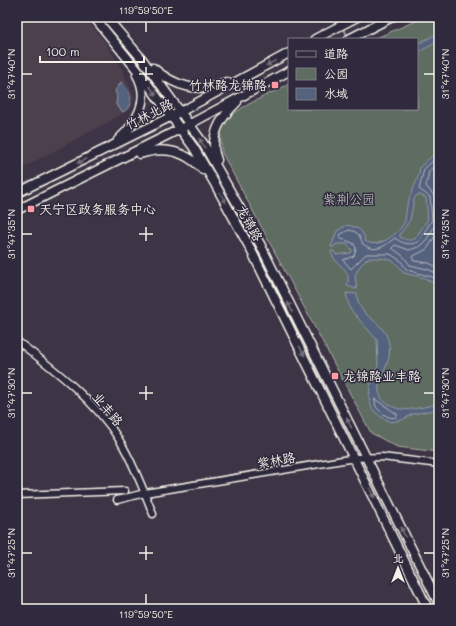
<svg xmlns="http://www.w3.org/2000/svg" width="456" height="626" viewBox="0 0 456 626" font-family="Mali,'LXGW WenKai TC',sans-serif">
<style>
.built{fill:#4e404e}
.green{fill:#5f6c62;stroke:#aaaea5}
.water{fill:#54627e;stroke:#949ba8;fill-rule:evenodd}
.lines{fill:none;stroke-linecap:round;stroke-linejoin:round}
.shore{stroke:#b4b8be;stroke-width:1}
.stream{stroke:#949ba8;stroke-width:2}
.street-casing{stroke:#f4f1e8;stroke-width:9}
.secondary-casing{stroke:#f4f1e8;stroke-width:11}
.street{stroke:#2f2a3d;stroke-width:6}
.secondary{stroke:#2f2a3d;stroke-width:8}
.oneway{fill:#747079}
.ticks{fill:none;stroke:#f4f1e8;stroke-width:1.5}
.poi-dot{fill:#ff9aa2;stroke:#2f2a3d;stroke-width:1.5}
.labels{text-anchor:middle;stroke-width:3;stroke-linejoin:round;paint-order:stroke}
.poi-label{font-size:13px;fill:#f4f1e8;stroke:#2f2a3d;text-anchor:start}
.street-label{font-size:13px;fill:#f4f1e8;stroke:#2f2a3d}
.park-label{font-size:13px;fill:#b1b5ac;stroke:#2f2a3d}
.neatline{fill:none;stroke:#f4f1e8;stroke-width:1.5}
.ticks-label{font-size:10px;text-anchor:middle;fill:#f4f1e8}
</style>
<rect width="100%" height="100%" fill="#3d3445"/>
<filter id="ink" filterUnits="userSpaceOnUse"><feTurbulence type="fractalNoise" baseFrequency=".025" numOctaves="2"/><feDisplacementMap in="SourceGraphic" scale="8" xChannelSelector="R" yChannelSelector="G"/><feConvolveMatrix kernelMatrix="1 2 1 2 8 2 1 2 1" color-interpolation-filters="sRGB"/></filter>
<g filter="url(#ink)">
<!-- built -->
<path class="built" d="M17 17H84L105 42 124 73 134 98 132 108 119 116 17 171Z"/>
<!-- green -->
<path class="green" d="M425 17H439V452L397 447 371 433 222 153C221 144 219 134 223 125 231 109 273 93 289 84V109H417V39H374Z"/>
<!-- water -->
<path class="water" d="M439 33V41L417 53V44Z
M121 82C130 89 136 104 123 112L116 105 117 96 115 91Z
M439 150V282L436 285 425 278 404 273C393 257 387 258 368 258L360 266 355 275 357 289 347 286C353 266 334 267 331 251H334L336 255 351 253 352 250 347 244H336L334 247H331L337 231 347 225C357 227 364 230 365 241 378 250 400 233 405 221 406 216 406 210 407 205 411 191 419 181 420 167ZM417 195H421L426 198 428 219 415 239C409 241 405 240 400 237V234L410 220 414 199Z
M346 293 357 294C357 318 382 318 388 340 393 358 385 366 380 381 377 388 379 396 384 401 401 416 419 407 439 404V409L413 414 402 420 391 422 381 417 372 409 369 398 370 386 378 366 377 340 350 309Z"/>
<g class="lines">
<!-- shore -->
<path class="shore" d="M439 155 424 169 419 189 430 197 432 220 418 242C409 246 402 243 395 238 384 246 376 254 363 244 359 235 359 232 349 230L341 234 339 238 353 243 356 248 354 256 343 260 351 269 366 254H390L400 260 407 270 439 279
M439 162 429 171 426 186 435 197 437 220 434 227 427 239 419 247 409 250 395 245 392 248 403 256 410 265 427 269 439 274
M439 230 427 249 412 257 414 261 429 263 439 268
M375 399 397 414V417C388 420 382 413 376 407Z"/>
<!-- stream -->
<path class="stream" d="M338 17 341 23
M343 27 348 37"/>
<!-- street casing -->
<g class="street-casing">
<path id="street" d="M17 341C54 369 96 401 120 441 134 464 143 489 153 514
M17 495 125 491
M117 500 145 493 355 458 382 457 439 464"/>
</g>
<!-- secondary casing -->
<g class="secondary-casing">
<path id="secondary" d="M94 17 142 76 194 148 215 184 250 248 428 609
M106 17 142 59 203 143 260 244 439 604
M315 39 357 17
M349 39 392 17
M153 68C177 88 198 93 227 82
M118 140C137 123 151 99 137 75
M140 154C164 146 186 151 203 170
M217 160C208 137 220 118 237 102
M17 193 182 111 289 53
M17 210 190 124 289 71"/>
</g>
<!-- street -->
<use href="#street" class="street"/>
<!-- secondary -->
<use href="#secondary" class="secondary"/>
</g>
<!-- one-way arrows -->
<defs><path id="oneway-solid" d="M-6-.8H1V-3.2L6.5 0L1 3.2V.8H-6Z"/></defs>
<g class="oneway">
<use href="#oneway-solid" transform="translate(271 63) rotate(151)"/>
<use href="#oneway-solid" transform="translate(153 91) rotate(55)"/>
<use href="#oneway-solid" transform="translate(202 143) rotate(-122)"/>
<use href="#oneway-solid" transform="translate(82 161) rotate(154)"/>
<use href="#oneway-solid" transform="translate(223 198) rotate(61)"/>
<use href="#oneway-solid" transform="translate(290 307) rotate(-116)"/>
<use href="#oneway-solid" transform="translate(302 351) rotate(63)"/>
<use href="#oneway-solid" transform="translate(349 423) rotate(-117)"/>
<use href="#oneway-solid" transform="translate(372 493) rotate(64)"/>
<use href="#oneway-solid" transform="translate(403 532) rotate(-116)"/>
</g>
</g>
<!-- ticks -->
<path class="ticks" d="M146 22V32M146 67V81M22 74H32M139 74H153M424 74H434M146 227V241M22 234H32M139 234H153M424 234H434M146 386V400M22 393H32M139 393H153M424 393H434M146 546V560M22 553H32M139 553H153M424 553H434M146 594V604"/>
<!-- markers -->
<g class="poi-dot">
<rect x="271" y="81" width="8" height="8" rx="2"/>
<rect x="27" y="205" width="8" height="8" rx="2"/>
<rect x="331" y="372" width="8" height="8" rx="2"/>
</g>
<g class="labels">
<!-- poi labels -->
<g class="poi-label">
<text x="267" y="90" text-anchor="end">竹林路龙锦路</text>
<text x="39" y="214">天宁区政务服务中心</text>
<text x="343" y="381">龙锦路业丰路</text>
</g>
<!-- street labels -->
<g class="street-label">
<text transform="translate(149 114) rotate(-27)" y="5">竹林北路</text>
<text transform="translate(250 223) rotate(61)" y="5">龙锦路</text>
<text transform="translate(108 409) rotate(50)" y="5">业丰路</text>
<text transform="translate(276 460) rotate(-10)" y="5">紫林路</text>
</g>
<!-- park labels -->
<g class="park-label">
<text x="349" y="204">紫荆公园</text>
</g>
</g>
<!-- margin -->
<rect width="456" height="626" fill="none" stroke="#2f2a3d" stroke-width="44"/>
<!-- legend -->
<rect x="288" y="38" width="130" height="72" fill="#2f2a3d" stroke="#7e7a81"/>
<rect x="296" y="51" width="20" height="6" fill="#2f2a3d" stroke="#7e7a81"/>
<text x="324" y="58" font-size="12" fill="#f4f1e8">道路</text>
<rect x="296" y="68" width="20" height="12" fill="#5f6c62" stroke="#7e7a81"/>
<text x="324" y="78" font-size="12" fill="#f4f1e8">公园</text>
<rect x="296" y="88" width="20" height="12" fill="#54627e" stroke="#7e7a81"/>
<text x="324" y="98" font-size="12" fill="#f4f1e8">水域</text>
<!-- north arrow -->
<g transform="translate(398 568)" stroke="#2f2a3d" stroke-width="3" paint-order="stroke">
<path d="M0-3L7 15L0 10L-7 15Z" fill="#f4f1e8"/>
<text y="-6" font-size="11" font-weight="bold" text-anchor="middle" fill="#f4f1e8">北</text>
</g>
<!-- scale -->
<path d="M40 56v6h104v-6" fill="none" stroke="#f4f1e8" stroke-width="2"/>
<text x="46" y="56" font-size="12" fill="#f4f1e8" stroke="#2f2a3d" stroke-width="3" paint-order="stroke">100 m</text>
<rect x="22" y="22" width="412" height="582" class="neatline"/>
<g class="ticks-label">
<text x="146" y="14">119°59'50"E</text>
<text transform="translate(11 74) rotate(-90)" y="4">31°47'40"N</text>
<text transform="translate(445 74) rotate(-90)" y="4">31°47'40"N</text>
<text transform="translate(11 234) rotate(-90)" y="4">31°47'35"N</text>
<text transform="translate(445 234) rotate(-90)" y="4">31°47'35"N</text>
<text transform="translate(11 393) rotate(-90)" y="4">31°47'30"N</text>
<text transform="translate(445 393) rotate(-90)" y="4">31°47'30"N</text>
<text transform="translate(11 553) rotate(-90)" y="4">31°47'25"N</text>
<text transform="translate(445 553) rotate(-90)" y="4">31°47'25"N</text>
<text x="146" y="618">119°59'50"E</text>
</g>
</svg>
